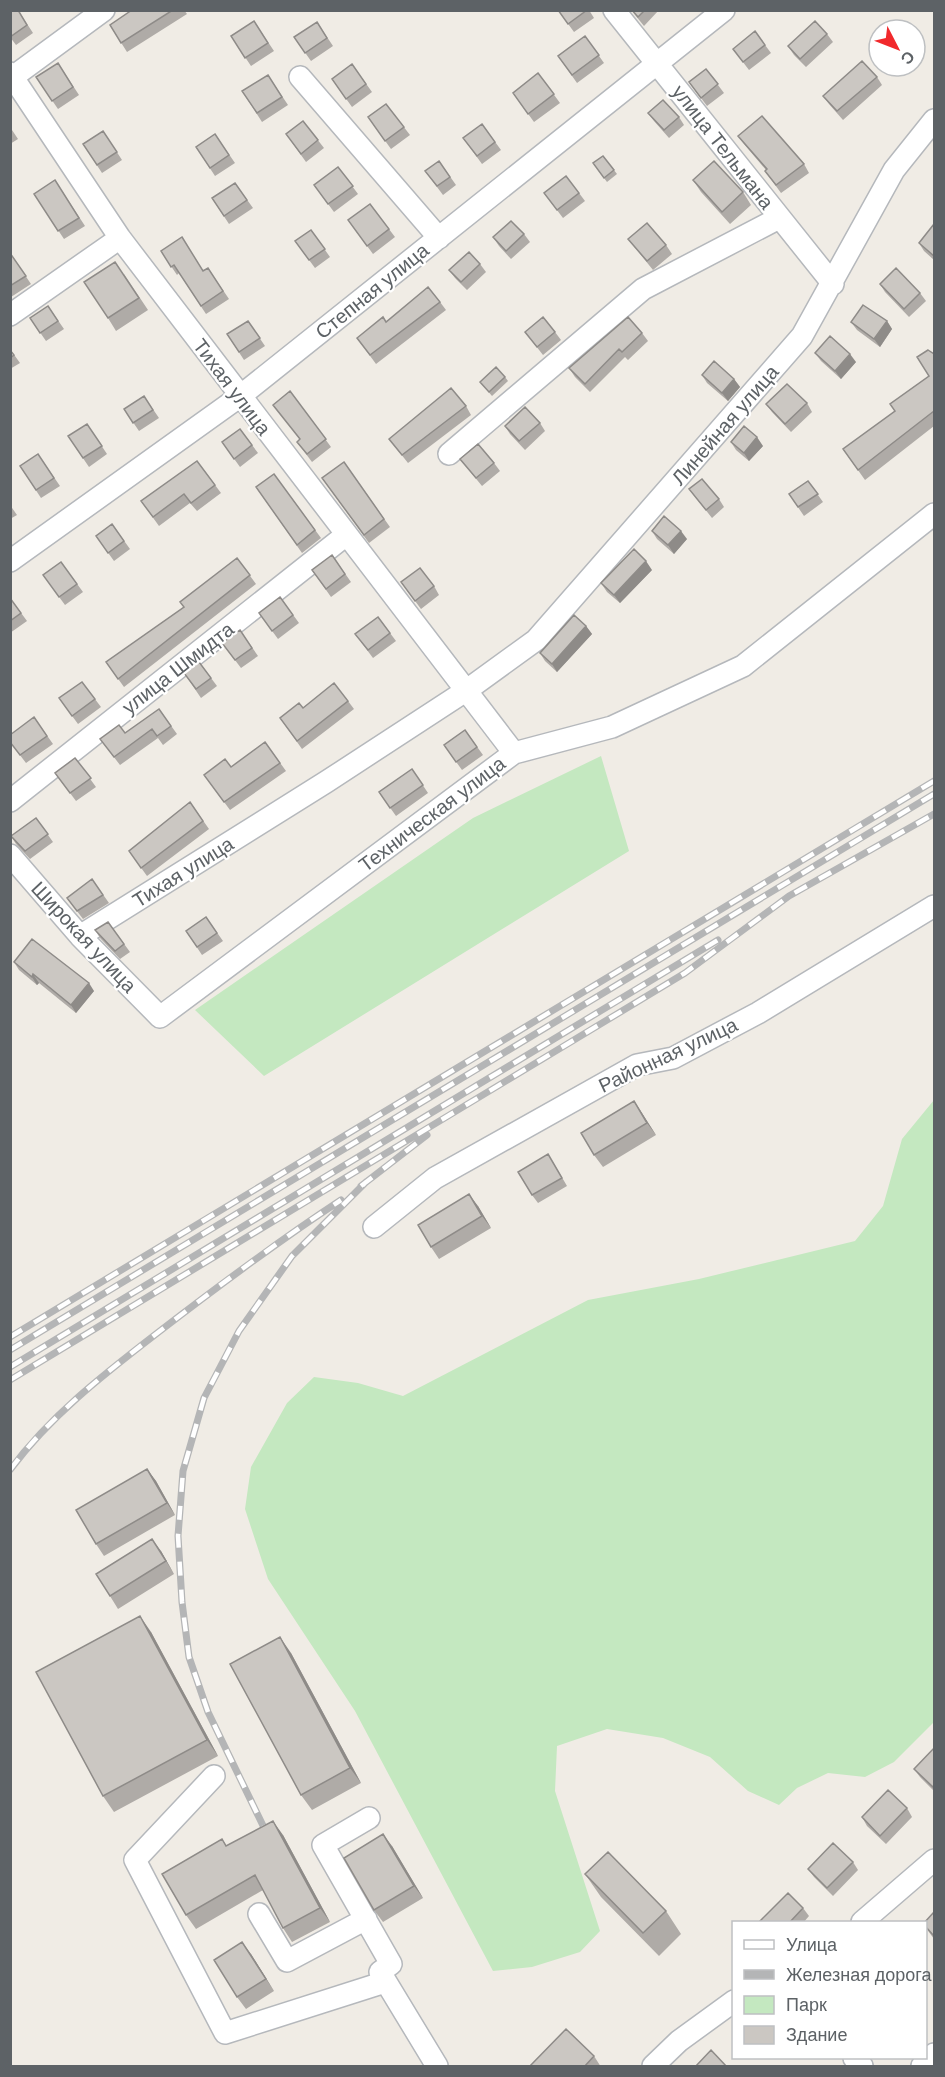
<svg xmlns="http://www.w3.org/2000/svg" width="945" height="2077" viewBox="0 0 945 2077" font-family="'DM Sans',sans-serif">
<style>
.green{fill:#c4e8c0}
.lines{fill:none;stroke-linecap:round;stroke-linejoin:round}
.minor-casing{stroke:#b5b8bc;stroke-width:24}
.minor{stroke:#fff;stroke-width:21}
.rail-casing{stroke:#b4b5b6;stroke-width:7}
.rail{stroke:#fff;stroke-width:4.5;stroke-dasharray:14;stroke-linecap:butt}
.wall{fill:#afaba7}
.shaded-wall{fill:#8e8b88}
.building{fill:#cbc7c2;stroke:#8e8b88;stroke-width:1.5}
.labels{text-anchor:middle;stroke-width:4.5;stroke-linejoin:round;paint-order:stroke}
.street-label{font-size:20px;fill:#5d6266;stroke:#fff}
</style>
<rect width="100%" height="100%" fill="#f0ece5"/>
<!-- green -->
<path class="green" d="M601 756 629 851 264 1076 195 1010 473 818Z
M934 1100V1722L894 1762 865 1777 828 1773 797 1788 779 1805 748 1791 710 1757 663 1738 607 1729 557 1746 555 1791 600 1931 580 1952 532 1967 493 1971 355 1711 268 1579 245 1509 251 1467 287 1403 314 1377 358 1383 403 1396 588 1300 699 1279 855 1241 883 1206 902 1139Z"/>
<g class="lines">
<!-- minor casing -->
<g class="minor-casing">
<path id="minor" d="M614 10 833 284
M10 73 120 238 514 753
M300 77 439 238
M10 79 104 10
M10 315 120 238
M449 454 643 289 779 218
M10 561 239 397 724 10
M10 801 346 535
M10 855 80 936 160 1017 514 753 612 727 743 666 934 514
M80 936 326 782 467 690 536 640 802 336 894 170 934 120
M374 1227 435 1178 637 1065 673 1058 758 1013 934 906
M214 1776 135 1860 225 2033 385 1982
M369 1818 323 1845 391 1964 380 1972 437 2066
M259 1914 287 1961 366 1919
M862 1922 934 1860
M854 2058 862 2066
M653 2066 679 2041 734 2001
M922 2066 934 2054"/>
</g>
<!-- minor -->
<use href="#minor" class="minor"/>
<!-- rail casing -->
<g class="rail-casing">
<path id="rail" d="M361 1186 427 1135
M10 1337 934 781
M10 1350 934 794
M10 1367 718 940
M10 1380 685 973 789 896 934 814
M10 1470C50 1416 103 1375 156 1334 217 1287 277 1242 341 1200
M269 1838 208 1712 189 1657 182 1602 178 1536 183 1471 204 1398 239 1331 292 1256 366 1182"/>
</g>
<!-- rail -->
<use href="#rail" class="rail"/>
</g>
<!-- wall -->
<path class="wall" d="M18 10 33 33 16 45 10 37Z
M132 10H184L187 14 127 52 110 25Z
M558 10H589L594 18 574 32Z
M631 10H659L644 26Z
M254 21 274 51 251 66 231 36Z
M317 22 333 46 311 61 294 37Z
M827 34 833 42 806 67 794 55 788 46Z
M585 36 604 63 577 83 558 56Z
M765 45 771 53 749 70 733 49Z
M58 63 79 95 58 109 36 77Z
M352 64 372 92 352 107 332 79Z
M706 69 724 93 707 106 689 82Z
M538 73 560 103 534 122 513 93Z
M268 75 288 105 262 122 242 91Z
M877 77 882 85 843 120 829 104 823 96Z
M386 104 410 135 391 149 368 117Z
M648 113 679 117 684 125 669 138 654 121Z
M303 121 324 148 306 162 286 134Z
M482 124 501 150 482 164 463 138Z
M10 127 18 139 10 144Z
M103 131 122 160 102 173 83 144Z
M215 134 235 163 215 176 196 147Z
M738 136 804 164 809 173 781 193 765 171 766 170 744 144Z
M603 156 617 174 607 182 593 163Z
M439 161 456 185 443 195 425 171Z
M338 167 358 194 334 212 314 185Z
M55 180 85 226 64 239 34 194Z
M693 180 743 192 751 205 730 224 701 192Z
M235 183 253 208 229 224 212 198Z
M544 193H579L585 201 563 218Z
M370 204 395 237 373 254 348 220Z
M934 224V260L924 251 919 243Z
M311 230 330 257 315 268 295 241Z
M524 234 530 242 511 259 499 246 493 237Z
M628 239 666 245 672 254 653 270Z
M161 251 204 270 208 268 229 299 206 314 179 273 177 275Z
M10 253 31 284 11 297 10 296Z
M480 264 486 272 467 290 455 278 449 270Z
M124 274 148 310 116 331 108 318Z
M880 284 920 293 926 301 909 317 885 292Z
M440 302 446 310 376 364 357 338 386 322Z
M48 306 64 329 46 341 30 318Z
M248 321 265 346 244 360 227 334Z
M887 321 892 329 880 347 857 330 851 322Z
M525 332H555L561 340 543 355Z
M642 333 648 341 628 360 625 357 590 392 575 377 569 368Z
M10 349 20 363 10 369Z
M815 353 856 362 841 379 821 361Z
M934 354V426L865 480 843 449 895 411 929 376Z
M702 375 734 379 740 387 728 401 707 383Z
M505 377 508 381 492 396 480 382Z
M290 391 331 447 312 462 297 442 300 439 273 405Z
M144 396 159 418 139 431 124 409Z
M807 403 812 412 791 432 772 412 766 404Z
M466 406 471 415 408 463 389 439Z
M540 423 545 431 525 450 510 434 505 426Z
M87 424 107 454 89 467 68 436Z
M240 429 258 453 240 467 222 442Z
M731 442 763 446 749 461 736 450Z
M38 454 60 486 41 498 20 466Z
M460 459 494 463 500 471 482 486Z
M197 461 221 493 197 511 190 503 159 526 141 501Z
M344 462 390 527 369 543 322 478Z
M274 474 321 538 302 553 256 487Z
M808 481 823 502 804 516 789 494Z
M689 489 719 499 724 507 712 518Z
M10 505 17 515 10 519Z
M112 524 130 549 114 561 96 536Z
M652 531 687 539 674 554 657 539Z
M332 555 351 582 331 597 312 570Z
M237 558 256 584 124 687 106 662 184 607Z
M61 562 83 592 65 605 43 575Z
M652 570 620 603 607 592 601 583Z
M401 582 434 586 439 595 421 609Z
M280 597 299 623 278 639 259 613Z
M10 598 27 621 10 633Z
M378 617 396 641 373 658 361 642Z
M586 626 592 634 557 672 545 661 540 653Z
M240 630 258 656 241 668 222 643Z
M199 662 217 686 201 698 184 673Z
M82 682 101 707 78 724 59 698Z
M348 701 354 709 302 749 280 718 303 708Z
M159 709 177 734 163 745 158 738 120 765 100 739 125 733Z
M34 717 53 744 26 763 10 742Z
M465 730 483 755 462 770 444 745Z
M265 742 286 771 230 810 204 775 231 767Z
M75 758 96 787 76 801 55 773Z
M412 769 428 793 396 816 379 792Z
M190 802 209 829 147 876 129 851Z
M36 818 53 842 30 859 16 844 11 836Z
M92 879 109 903 83 919 67 898Z
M206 917 223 941 202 955 186 931Z
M108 922 130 952 120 959 100 938 95 930Z
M14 962 94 991 76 1013 39 983 37 985 19 970Z
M634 1101 656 1135 603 1167 594 1155Z
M553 1162 567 1186 538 1203 532 1195Z
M478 1206 491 1228 439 1259 431 1247Z
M147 1469 156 1481 175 1515 104 1556 96 1544Z
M161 1551 174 1574 118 1609 110 1596Z
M151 1632 218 1756 114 1812 103 1796Z
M291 1653 361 1783 312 1810 301 1795Z
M934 1748V1791L920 1777 914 1769Z
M907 1808 912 1817 886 1844 867 1826 862 1817Z
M283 1835 330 1922 292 1942 283 1928 263 1890 196 1929 186 1915 222 1839 227 1846Z
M392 1846 423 1898 383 1922 374 1910Z
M853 1862 858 1870 833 1896 814 1877 808 1869Z
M585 1874 666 1911 681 1934 659 1956 601 1897Z
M803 1908 809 1916 803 1923H758Z
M934 1912V1939L926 1928V1923Z
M251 1954 274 1991 246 2009 237 1997Z
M594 2056 601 2067H529Z"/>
<!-- shaded-wall -->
<path class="shaded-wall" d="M887 321 892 329 880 347 874 339Z
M850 354 856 362 841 379 835 371Z
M734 379 740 387 728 401 722 393Z
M757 437 763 446 749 461 744 453Z
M681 531 687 539 674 554 668 545Z
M646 561 652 570 620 603 614 595Z
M586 626 592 634 557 672 552 664Z
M33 974 39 983 37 985 32 977Z
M89 983 94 991 76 1013 71 1005Z
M634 1101 642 1113 656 1135 647 1123Z
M469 1194 478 1206 491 1228 482 1216Z
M147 1469 156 1481 175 1515 167 1503Z
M152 1539 161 1551 174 1574 166 1561Z
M140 1616 151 1632 218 1756 207 1740Z
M280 1637 291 1653 361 1783 350 1768Z
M273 1821 283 1835 330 1922 320 1908Z
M383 1834 392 1846 423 1898 414 1886Z
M242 1942 251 1954 274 1991 266 1979Z"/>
<!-- building -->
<path class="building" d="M10 10H18L27 25 10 37Z
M132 10H173L121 43 110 25Z
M558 10H587L568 24Z
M632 10H645L638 17Z
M254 21 268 43 245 58 231 36Z
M815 21 827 34 800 59 788 46Z
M317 22 327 38 305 53 294 37Z
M755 31 765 45 743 62 733 49Z
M585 36 599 55 572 75 558 56Z
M862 61 877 77 837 111 823 96Z
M58 63 73 87 52 101 36 77Z
M352 64 366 84 346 99 332 79Z
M706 69 718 84 701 98 689 82Z
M538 73 554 94 528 114 513 93Z
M268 75 282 97 257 113 242 91Z
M663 100 679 117 664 130 648 113Z
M386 104 404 127 385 141 368 117Z
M762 116 804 164 776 185 765 171 767 169 738 136Z
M303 121 318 140 301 154 286 134Z
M482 124 495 142 477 156 463 138Z
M103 131 117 152 97 165 83 144Z
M215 134 229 155 210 168 196 147Z
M603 156 614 170 604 178 593 163Z
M439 161 450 177 437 186 425 171Z
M714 161 743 192 722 212 693 180Z
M338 167 353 186 328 204 314 185Z
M566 176 579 193 557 210 544 193Z
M55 180 79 218 58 231 34 194Z
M235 183 247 200 224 216 212 198Z
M370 204 389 229 367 246 348 220Z
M511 221 524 234 506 251 493 237Z
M647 223 666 245 647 261 628 239Z
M934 224V256L919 243Z
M311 230 325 249 309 260 295 241Z
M182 237 203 271 208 268 223 291 201 306 174 265 171 267 161 251Z
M469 252 480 264 461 282 449 270Z
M10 253 26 276 10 286Z
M115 262 139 298 108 318 84 282Z
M896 268 920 293 904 309 880 284Z
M428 287 440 302 370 355 357 338 383 317 386 322Z
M863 305 887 321 874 339 851 322Z
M48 306 58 321 40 333 30 318Z
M543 317 555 332 537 347 525 332Z
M628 317 642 333 622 352 619 349 585 384 569 368Z
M248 321 260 338 239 352 227 334Z
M830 336 850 354 835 371 815 353Z
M10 350 14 355 10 358Z
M928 350 934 354V411L858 470 843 449 895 411 890 404 929 376 917 357Z
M714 361 734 379 722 393 702 375Z
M496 367 505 377 489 392 480 382Z
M787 384 807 403 785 424 766 404Z
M451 388 466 406 402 455 389 439Z
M290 391 326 439 307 454 297 442 300 439 273 405Z
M144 396 153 410 133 423 124 409Z
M525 407 540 423 519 441 505 426Z
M87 424 102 446 83 458 68 436Z
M744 426 757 437 744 453 731 442Z
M240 429 252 445 234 459 222 442Z
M478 444 494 463 476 478 460 459Z
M38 454 54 478 36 490 20 466Z
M197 461 215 485 191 503 184 494 153 517 141 501Z
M344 462 384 519 364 535 322 478Z
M274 474 315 530 297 545 256 487Z
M702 479 719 499 706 510 689 489Z
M808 481 818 494 798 507 789 494Z
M664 516 681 531 668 545 652 531Z
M112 524 124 541 108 553 96 536Z
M634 549 646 561 614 595 601 583Z
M332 555 345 574 326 589 312 570Z
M237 558 250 575 118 679 106 662 184 607 180 602Z
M61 562 77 584 59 597 43 575Z
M420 568 434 586 415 601 401 582Z
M280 597 293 615 272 631 259 613Z
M10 598 21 613 10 621Z
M574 615 586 626 552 664 540 653Z
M378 617 390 633 368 650 355 634Z
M240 630 252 648 235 660 222 643Z
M199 662 211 678 196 689 184 673Z
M82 682 95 699 72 716 59 698Z
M334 683 348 701 297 741 280 718 299 703 303 708Z
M159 709 171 726 157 736 152 729 114 757 100 739 119 725 125 733Z
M34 717 47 736 20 755 10 742V735Z
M465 730 477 747 456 762 444 745Z
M265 742 280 763 224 802 204 775 225 759 231 767Z
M75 758 91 778 70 793 55 773Z
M412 769 423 785 390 808 379 792Z
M190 802 203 821 141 868 129 851Z
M36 818 48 834 25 851 11 836Z
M92 879 103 895 77 911 67 898Z
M206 917 217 933 197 947 186 931Z
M108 922 124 944 115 951 95 930Z
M32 939 89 983 71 1005 33 974 32 977 14 962Z
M634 1101 647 1123 594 1155 581 1133Z
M548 1154 562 1178 532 1195 518 1172Z
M469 1194 482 1216 431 1247 418 1225Z
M147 1469 167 1503 96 1544 76 1510Z
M152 1539 166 1561 110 1596 96 1574Z
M140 1616 207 1740 103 1796 36 1672Z
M280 1637 350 1768 301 1795 230 1664Z
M934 1748V1785L933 1787 914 1769Z
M888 1790 907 1808 880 1836 862 1817Z
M273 1821 320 1908 283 1928 255 1875 186 1915 162 1874 222 1839 226 1846Z
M383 1834 414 1886 374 1910 344 1858Z
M833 1843 853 1862 827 1888 808 1869Z
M608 1852 666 1911 643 1933 585 1874Z
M788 1893 803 1908 789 1923H758Z
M934 1912V1936L926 1927V1923H924Z
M242 1942 266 1979 237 1997 214 1960Z
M566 2029 594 2056 584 2067H529Z
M711 2050 727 2067H695Z"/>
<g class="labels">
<!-- street labels -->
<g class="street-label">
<text transform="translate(723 147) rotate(52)" y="7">улица Тельмана</text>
<text transform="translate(372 291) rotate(-39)" y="7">Степная улица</text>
<text transform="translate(232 387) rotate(53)" y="7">Тихая улица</text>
<text transform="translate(725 425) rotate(-49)" y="7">Линейная улица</text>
<text transform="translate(178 668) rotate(-38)" y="7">улица Шмидта</text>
<text transform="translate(432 814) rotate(-37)" y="7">Техническая улица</text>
<text transform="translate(183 872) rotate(-32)" y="7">Тихая улица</text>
<text transform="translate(84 937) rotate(47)" y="7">Широкая улица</text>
<text transform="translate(668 1055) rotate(-25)" y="7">Районная улица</text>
</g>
</g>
<!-- border -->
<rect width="945" height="2077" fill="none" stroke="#5d6266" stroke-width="24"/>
<!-- legend -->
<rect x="732" y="1921" width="195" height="138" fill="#ffffff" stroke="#bec0c2" stroke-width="1.5"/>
<rect x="744" y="1940" width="30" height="9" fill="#ffffff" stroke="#bec0c2" stroke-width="1.5"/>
<text x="786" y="1951" font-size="18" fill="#5d6266">Улица</text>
<rect x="744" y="1970" width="30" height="9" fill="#b4b5b6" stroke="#bec0c2" stroke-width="1.5"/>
<text x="786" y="1981" font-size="18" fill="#5d6266">Железная дорога</text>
<rect x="744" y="1996" width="30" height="18" fill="#c4e8c0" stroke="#bec0c2" stroke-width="1.5"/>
<text x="786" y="2011" font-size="18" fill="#5d6266">Парк</text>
<rect x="744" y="2026" width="30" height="18" fill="#cbc7c2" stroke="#bec0c2" stroke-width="1.5"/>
<text x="786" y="2041" font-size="18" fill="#5d6266">Здание</text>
<!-- north arrow -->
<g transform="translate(897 48) rotate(132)"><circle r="28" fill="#ffffff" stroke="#bec0c2" stroke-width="1.5"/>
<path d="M0-4.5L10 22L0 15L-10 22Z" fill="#f1292c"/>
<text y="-9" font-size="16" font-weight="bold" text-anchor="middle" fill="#5d6266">С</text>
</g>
</svg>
